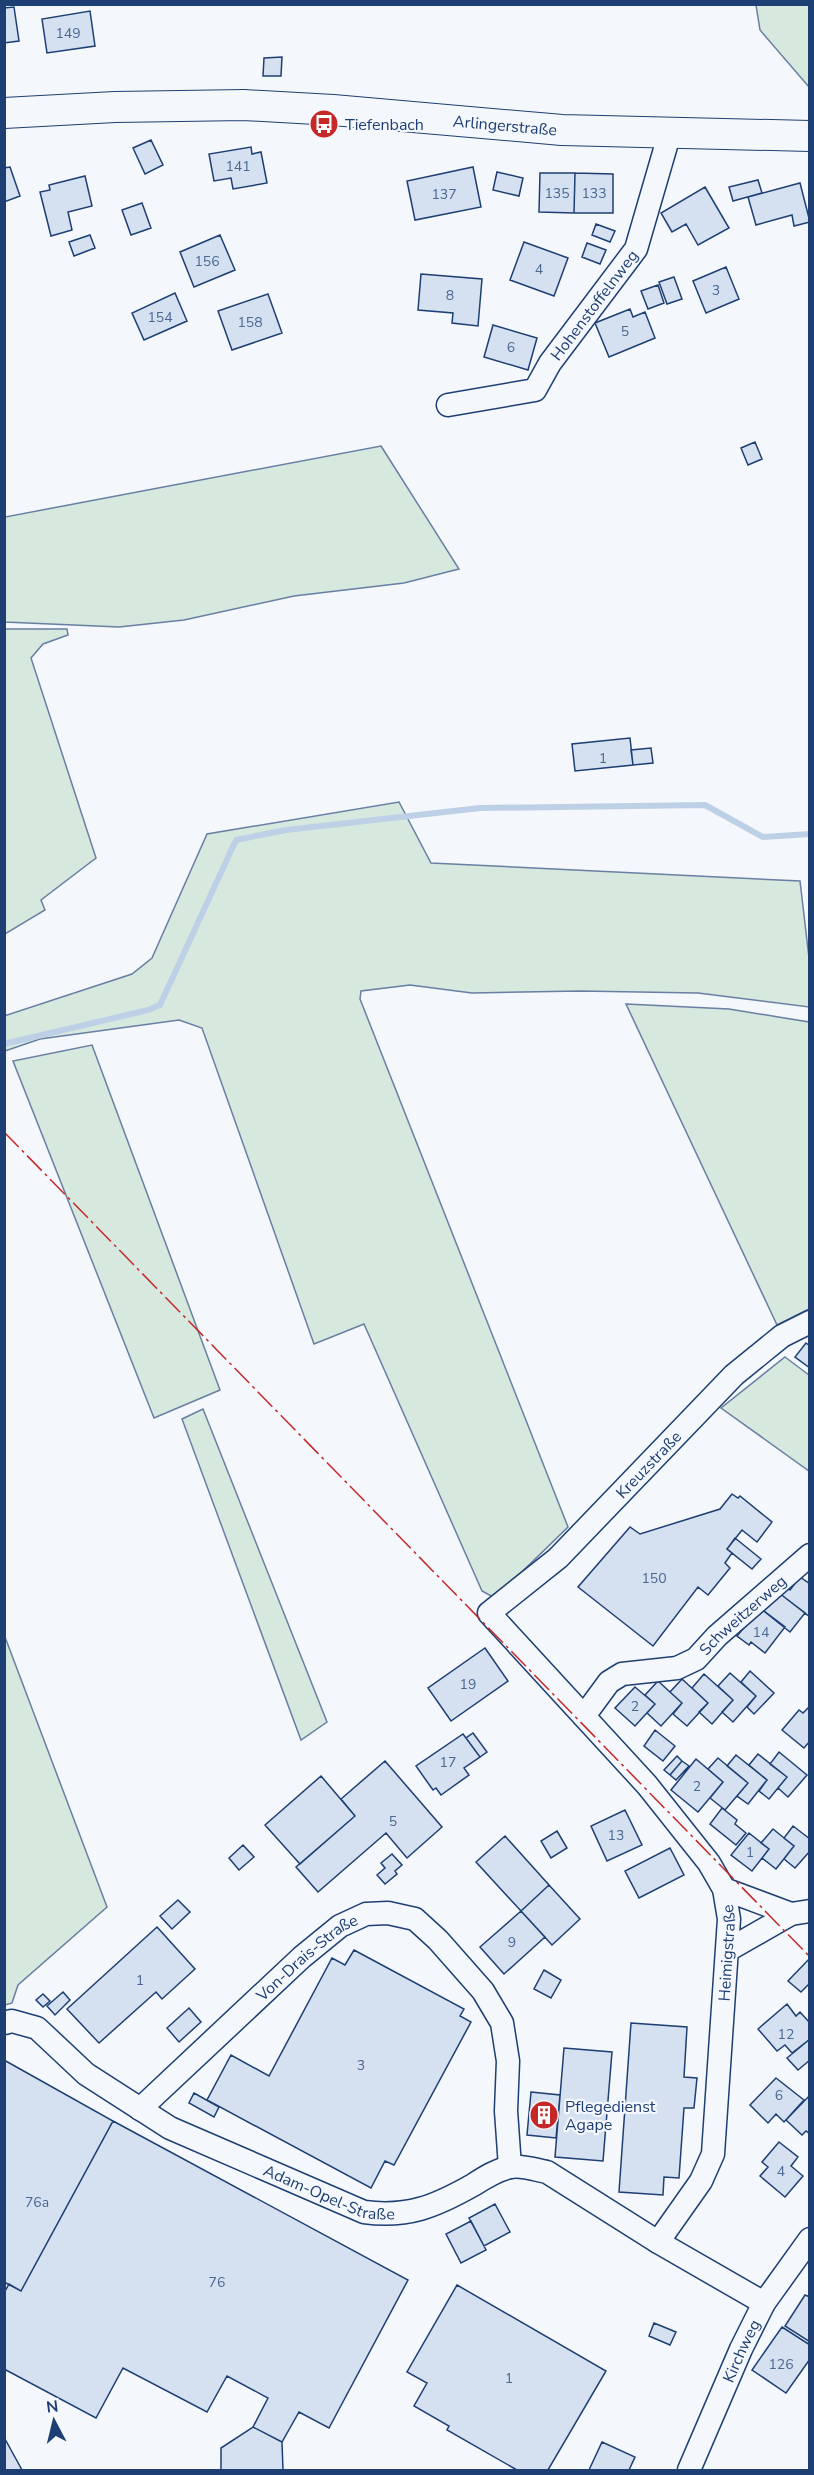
<svg xmlns="http://www.w3.org/2000/svg" width="814" height="2475" viewBox="0 0 814 2475" font-family="'Nunito Sans',sans-serif">
<style>
.green{fill:#d7e8df;stroke:#687fa3;stroke-width:1.5}
.lines{fill:none;stroke-linecap:round;stroke-linejoin:round}
.stream{stroke:#bed0e5;stroke-width:6}
.building{fill:#d5e0f0;stroke:#1d3f73;stroke-width:1.5}
.minor-casing{stroke:#1d3f73;stroke-width:25}
.major-casing{stroke:#1d3f73;stroke-width:32}
.minor{stroke:#f4f7fb;stroke-width:22}
.major{stroke:#f4f7fb;stroke-width:30}
.power{stroke:#c62828;stroke-width:1.5;stroke-dasharray:21 4.5 3 4.5;stroke-linecap:butt}
.labels{text-anchor:middle;stroke-width:4.5;stroke-linejoin:round;paint-order:stroke}
.number-label{font-size:14px;fill:#4b6792}
.poi-label{font-size:16px;fill:#1d3f73;stroke:#f4f7fb;text-anchor:start}
.street-label{font-size:16px;fill:#1d3f73;stroke:#f4f7fb}
</style>
<rect width="100%" height="100%" fill="#f4f7fb"/>
<!-- green -->
<path class="green" d="M756 5H809V87L760 30Z
M381 446 459 569 404 583 294 596 184 620 119 627 5 622V517Z
M5 629H67L68 635 43 644 31 658 96 858 41 900 45 910 5 934Z
M399 802 431 863 800 881 809 958V1007L698 993 580 991 472 993 410 985 361 991 360 999 568 1527 495 1598 482 1591 364 1324 314 1344 202 1028 179 1020 40 1039 5 1051 4 1016 132 974 152 958 207 834Z
M626 1004 729 1009 809 1022V1309L777 1325Z
M92 1045 220 1390 154 1418 13 1061Z
M785 1357 809 1375V1471L721 1408Z
M203 1409 327 1722 301 1740 182 1419Z
M5 1637 107 1907 18 1985 12 2003 5 2005Z"/>
<g class="lines">
<!-- stream -->
<path class="stream" d="M4 1044 148 1010 160 1005 236 840 286 830 480 808 705 805 763 837 810 834"/>
</g>
<!-- building -->
<path class="building" d="M14 7 19 41 4 43V8Z
M90 11 95 46 47 53 42 19Z
M282 57 281 76H263L264 58Z
M151 140 163 165 145 174 133 148Z
M251 147 252 154 261 152 267 183 233 189 231 178 214 181 209 154Z
M10 167 20 196 4 202V168Z
M473 167 481 207 415 220 407 181Z
M497 172 523 178 519 196 493 190Z
M540 173H575L574 213 539 212Z
M575 173 613 174V213H574Z
M85 176 92 206 68 212 72 230 51 236 40 192 50 190 49 185Z
M758 180 762 193 733 201 729 187Z
M800 183 810 222 794 226 792 215 756 225 748 197Z
M705 187 729 228 698 245 686 224 672 232 661 213Z
M142 203 151 228 131 235 122 210Z
M596 224 615 231 610 242 592 235Z
M90 235 95 248 74 256 69 242Z
M220 235 235 270 194 287 180 252Z
M524 242 568 258 554 296 510 280Z
M587 243 606 250 600 264 582 257Z
M726 267 739 299 706 313 693 281Z
M421 274 482 279 478 326 452 323 453 313 418 310Z
M674 277 682 299 667 304 659 282Z
M658 285 664 303 648 309 641 291Z
M175 293 187 321 144 340 132 313Z
M268 294 282 333 232 350 218 311Z
M630 309 633 317 645 312 655 338 609 357 595 323Z
M493 325 537 338 528 370 484 357Z
M755 442 762 459 748 465 741 448Z
M630 738 633 765 575 771 572 744Z
M651 748 653 763 633 765 631 750Z
M806 1343 810 1346V1368L795 1357Z
M732 1494 738 1498 740 1496 772 1522 757 1542 742 1530 727 1549 732 1553 725 1563 730 1568 708 1595 698 1587 653 1646 578 1587 630 1527 640 1534 720 1509Z
M735 1538 761 1559 752 1569 727 1549Z
M800 1577 810 1584V1617L779 1593 785 1586 790 1590Z
M779 1593 805 1613 790 1632 760 1608 765 1600 770 1605Z
M760 1608 785 1627 765 1653 751 1642 749 1645 737 1636Z
M485 1648 508 1681 451 1721 428 1688Z
M750 1671 774 1693 754 1714 747 1707 756 1696 741 1682Z
M730 1673 756 1696 733 1722 722 1712 733 1700 718 1686Z
M704 1674 733 1700 712 1724 699 1712 708 1703 692 1688Z
M682 1679 708 1703 687 1726 673 1714 682 1703 670 1692Z
M658 1681 682 1703 661 1726 647 1713 655 1704 645 1695Z
M635 1687 655 1704 635 1726 615 1708Z
M810 1706V1741L804 1748 782 1730 799 1710 803 1713Z
M655 1730 675 1746 663 1761 644 1746Z
M473 1733 487 1752 480 1757 466 1738Z
M463 1734 480 1757 464 1768 469 1775 441 1795 436 1788 433 1790 416 1766Z
M779 1752 807 1775 788 1797 778 1788 787 1777 770 1764Z
M758 1754 787 1777 769 1799 759 1791 767 1780 749 1765Z
M736 1755 767 1780 748 1804 737 1796 748 1783 727 1766Z
M677 1756 682 1761 670 1775 664 1770Z
M718 1758 748 1783 725 1810 710 1798 723 1782 708 1769Z
M696 1759 723 1782 698 1812 671 1790Z
M385 1761 442 1827 407 1858 386 1833 318 1892 296 1867 355 1816 341 1799Z
M682 1761 689 1766 676 1780 670 1775Z
M321 1776 355 1816 300 1864 265 1825Z
M722 1808 737 1820 735 1824 746 1833 736 1845 710 1824Z
M625 1810 642 1845 607 1861 591 1826Z
M793 1826 810 1839V1851L795 1868 784 1859 794 1846 784 1838Z
M773 1829 794 1846 776 1869 762 1858 769 1849 761 1843Z
M557 1831 567 1848 551 1858 541 1841Z
M749 1833 769 1849 752 1871 731 1855Z
M505 1836 549 1885 521 1911 476 1862Z
M243 1845 254 1857 239 1870 229 1858Z
M670 1848 684 1875 639 1898 625 1871Z
M392 1854 402 1865 395 1871 397 1874 385 1884 377 1875 385 1868 381 1863Z
M549 1885 580 1919 552 1945 521 1911Z
M178 1900 190 1912 172 1929 160 1916Z
M521 1911 545 1937 504 1974 480 1947Z
M157 1927 195 1969 162 1999 156 1992 99 2043 67 2009Z
M354 1950 464 2009 460 2016 471 2022 394 2165 385 2161 371 2188 207 2100 231 2055 269 2076 332 1958 345 1965Z
M810 1958V1983L801 1992 788 1981Z
M544 1970 561 1980 551 1998 534 1989Z
M63 1992 70 2000 55 2015 47 2006Z
M43 1994 50 2001 43 2007 36 2000Z
M787 2004 796 2016 800 2012 810 2023V2039L792 2053 785 2045 777 2051 758 2029Z
M189 2008 201 2022 179 2042 167 2028Z
M631 2023 687 2027 684 2077 697 2078 694 2108H684L679 2178 664 2177 663 2195 619 2192Z
M810 2039V2060L798 2070 787 2058Z
M564 2048 612 2052 603 2161 555 2157Z
M4 2060 113 2121 21 2291 4 2282Z
M776 2078 804 2100 784 2122 776 2114 768 2123 750 2105Z
M531 2092 560 2095 556 2138 527 2135Z
M194 2093 219 2107 214 2117 189 2103Z
M810 2095V2134L806 2131 802 2135 786 2120Z
M113 2121 408 2280 329 2428 299 2412 282 2442 253 2427 268 2398 227 2376 207 2412 123 2368 96 2418 4 2369V2293L9 2284 21 2291Z
M779 2142 798 2157 791 2166 803 2176 785 2197 760 2176 768 2167 762 2162Z
M495 2204 510 2232 484 2246 469 2218Z
M471 2221 486 2250 461 2263 446 2234Z
M457 2285 606 2371 548 2470H517L447 2430 449 2426 414 2406 427 2383 407 2372Z
M805 2295 810 2297V2342L785 2326Z
M654 2323 676 2332 670 2345 649 2336Z
M782 2327 810 2345V2359L786 2393 752 2370Z
M253 2427 282 2442 283 2470H221V2448Z
M5 2439 22 2470H4Z
M602 2442 635 2457 629 2470H589Z"/>
<g class="lines">
<!-- minor casing -->
<g class="minor-casing">
<g id="minor">
<path id="s1" d="M448 405 535 390 550 363 636 249 670 132"/>
<path id="s2" d="M584 1716 609 1682 622 1674 677 1668 696 1659 717 1636 810 1555"/>
<path d="M724 1889 791 1914"/>
<path d="M728 1950 791 1914 810 1911"/>
<path id="s3" d="M4 2023 12 2021 37 2028 86 2074 170 2128 364 2212C408 2218 436 2206 473 2185 484 2178 498 2169 511 2167 522 2165 536 2170 547 2172L658 2242"/>
<path id="s4" d="M140 2109 302 1957 340 1926 366 1914 388 1913 415 1919 438 1940 483 1991 502 2023 508 2061 506 2111 510 2167"/>
<path id="s5" d="M764 2303 658 2242 701 2181 713 2154 729 1919 724 1889 709 1863 647 1785 489 1613 558 1558 734 1375 782 1336 810 1322"/>
<path id="s6" d="M689 2470 741 2349 764 2303 810 2239"/>
</g>
</g>
<!-- major casing -->
<g class="major-casing">
<g id="major">
<path id="s7" d="M4 113 115 107 244 105 333 110 562 130 810 136"/>
</g>
</g>
<!-- minor -->
<use href="#minor" class="minor"/>
<!-- major -->
<use href="#major" class="major"/>
<!-- power -->
<path class="power" d="M4 1132 810 1957"/>
</g>
<!-- icons -->
<defs>
<g id="bus-disc" transform="scale(1.5)"><circle r="9.5" fill="#c62828" stroke="#f4f7fb"/><path d="M-5-6H5V4H4V6H2V4H-2V6H-4V4H-5ZM-3.5-4V0h7V-4ZM-3.5 1.2v1.5H-2V1.2ZM2 1.2v1.5H3.5V1.2Z" fill="#fff"/></g>
<g id="building-disc" transform="scale(1.5)"><circle r="9.5" fill="#c62828" stroke="#f4f7fb"/><path d="M-4-6H4V6H1V3H-1V6H-4ZM-2.5-4.3h1.7v1.8h-1.7ZM.8-4.3h1.7v1.8H.8ZM-2.5-1h1.7V.8h-1.7ZM.8-1h1.7V.8H.8Z" fill="#fff"/></g>
</defs>
<g fill-rule="evenodd">
<use href="#bus-disc" x="324" y="124"/>
<use href="#building-disc" x="544" y="2115"/>
</g>
<g class="labels">
<!-- number labels -->
<g class="number-label">
<text x="68" y="38">149</text>
<text x="238" y="171">141</text>
<text x="557" y="198">135</text>
<text x="594" y="198">133</text>
<text x="444" y="199">137</text>
<text x="207" y="266">156</text>
<text x="539" y="274">4</text>
<text x="716" y="295">3</text>
<text x="450" y="300">8</text>
<text x="160" y="322">154</text>
<text x="250" y="327">158</text>
<text x="625" y="336">5</text>
<text x="511" y="352">6</text>
<text x="603" y="763">1</text>
<text x="654" y="1583">150</text>
<text x="761" y="1637">14</text>
<text x="468" y="1689">19</text>
<text x="635" y="1711">2</text>
<text x="448" y="1767">17</text>
<text x="697" y="1791">2</text>
<text x="393" y="1826">5</text>
<text x="616" y="1840">13</text>
<text x="750" y="1857">1</text>
<text x="512" y="1947">9</text>
<text x="140" y="1985">1</text>
<text x="786" y="2039">12</text>
<text x="361" y="2070">3</text>
<text x="779" y="2100">6</text>
<text x="781" y="2176">4</text>
<text x="37" y="2207">76a</text>
<text x="217" y="2287">76</text>
<text x="781" y="2369">126</text>
<text x="509" y="2383">1</text>
</g>
<!-- poi labels -->
<g class="poi-label">
<text x="345" y="130">Tiefenbach</text>
<text x="565" y="2112">Pflegedienst<tspan x="565" dy="18">Agape</tspan></text>
</g>
<!-- street labels -->
<g class="street-label">
<text dy="6" stroke="none"><textPath href="#s7" startOffset="502">Arlingerstraße</textPath></text>
<text dy="6" stroke="none"><textPath href="#s1" startOffset="192">Hohenstoffelnweg</textPath></text>
<text dy="6" stroke="none"><textPath href="#s5" startOffset="1074">Kreuzstraße</textPath></text>
<text dy="6" stroke="none"><textPath href="#s2" startOffset="198">Schweitzerweg</textPath></text>
<text dy="6" stroke="none"><textPath href="#s5" startOffset="428">Heimigstraße</textPath></text>
<text dy="6" stroke="none"><textPath href="#s4" startOffset="226">Von-Drais-Straße</textPath></text>
<text dy="6" stroke="none"><textPath href="#s3" startOffset="374">Adam-Opel-Straße</textPath></text>
<text dy="6" stroke="none"><textPath href="#s6" startOffset="130">Kirchweg</textPath></text>
</g>
</g>
<!-- border -->
<rect width="814" height="2475" fill="none" stroke="#1d3f73" stroke-width="12"/>
<!-- north arrow -->
<g transform="translate(54 2421) rotate(353)" stroke="#f4f7fb" stroke-width="4.5" paint-order="stroke">
<path d="M0-4.5L10 22L0 15L-10 22Z" fill="#1d3f73"/>
<text y="-9" font-size="16" font-weight="bold" text-anchor="middle" fill="#1d3f73">N</text>
</g>
</svg>
